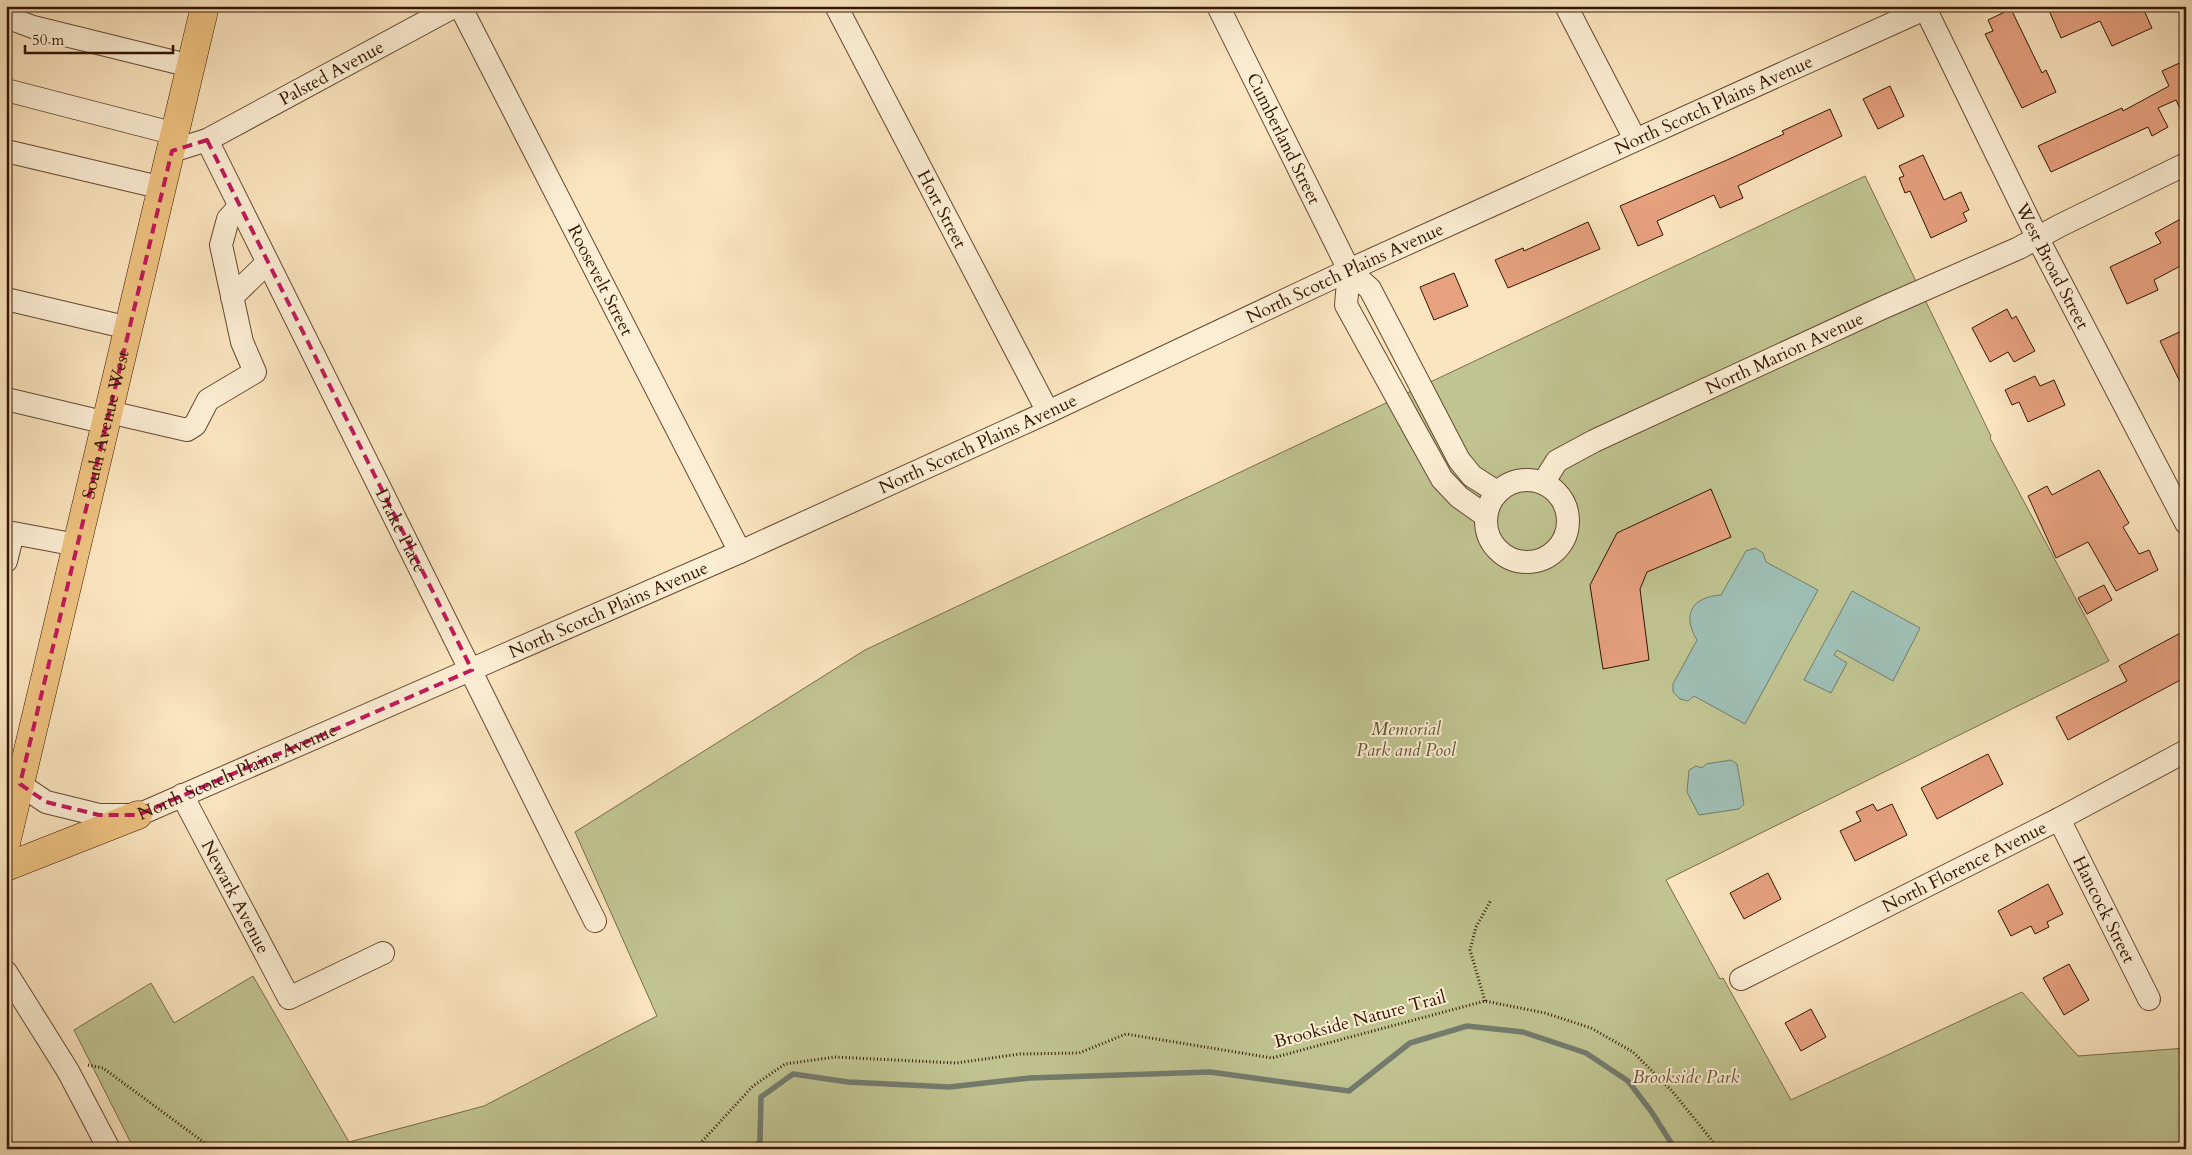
<svg xmlns="http://www.w3.org/2000/svg" width="2192" height="1155" viewBox="0 0 2192 1155" font-family="Cardo,serif">
<style>
.green{fill:#c0c491;stroke:#7a6c48}
.water{fill:#9fbfb5;stroke:#747b6d}
.lines{fill:none;stroke-linecap:round;stroke-linejoin:round}
.stream{stroke:#747b6d;stroke-width:5.5}
.building{fill:#e6a17f;stroke:#331500}
.minor-casing{stroke:#654930;stroke-width:24}
.major-casing{stroke:#331500;stroke-width:29}
.path{stroke:#331500;stroke-width:3;stroke-dasharray:1 2.5;stroke-linecap:butt}
.minor{stroke:#fceed5;stroke-width:22}
.major{stroke:#eec280;stroke-width:28}
.marked{fill:none;stroke:#c2185b;stroke-width:4;stroke-dasharray:10 6;stroke-linejoin:round}
.labels{text-anchor:middle;stroke-width:4;stroke-linejoin:round;paint-order:stroke}
.street-label{font-size:18px;fill:#331500;stroke:#fceed5}
.park-label{font-size:18px;font-style:italic;fill:#645233;stroke:#fceed5}
</style>
<rect width="100%" height="100%" fill="#fbe5bf"/>
<filter id="stains"><feTurbulence type="fractalNoise" baseFrequency=".004" numOctaves="4"/><feColorMatrix values="0 0 0 0 .2 0 0 0 0 .09 0 0 0 0 .02 0 0 0 .5 -.17"/></filter>
<radialGradient id="worn" r=".72"><stop offset=".6" stop-color="#630" stop-opacity="0"/><stop offset="1" stop-color="#630" stop-opacity=".3"/></radialGradient>
<!-- green -->
<path class="green" d="M1865 176 1991 436 1990 438 2109 661 1666 880 1720 979 1723 978 1791 1100 2022 992 2078 1056 2186 1048V1149H134L74 1030 151 983 174 1023 253 976 349 1142 484 1106 657 1016 575 832 865 650Z"/>
<!-- water -->
<path class="water" d="M1755 548 1763 553 1766 562 1818 590 1745 724 1694 696 1688 701 1680 699 1673 692V684L1697 640C1682 615 1691 597 1721 595L1746 551Z
M1852 591 1920 628 1893 681 1837 650 1834 655 1847 663 1831 693 1804 680Z
M1731 760 1737 764 1744 804 1739 809 1699 815 1687 792 1689 770 1696 766 1702 768 1706 764Z"/>
<g class="lines">
<!-- stream -->
<path class="stream" d="M153 1148 158 1149
M754 1149 760 1141 761 1097 793 1074 848 1082 949 1087 1030 1078 1210 1072 1349 1091 1410 1043 1467 1026 1523 1032 1586 1053 1628 1081 1651 1111 1675 1149"/>
</g>
<!-- building -->
<path class="building" d="M2047 6H2142L2152 28 2112 46 2100 21 2061 38Z
M2011 9 2042 73 2046 70 2056 92 2022 108 1985 34 1993 31 1988 20Z
M2186 60V121L2176 100 2158 108 2168 127 2152 136 2148 127 2051 172 2038 146 2122 108 2123 111 2169 86 2162 71Z
M1890 86 1904 116 1878 129 1863 99Z
M1830 109 1842 136 1738 186 1743 198 1720 208 1714 195 1657 221 1663 235 1638 246 1620 206 1727 160 1784 134 1782 131Z
M1923 155 1944 200 1961 192 1969 210 1963 213 1967 221 1931 238 1910 191 1905 193 1899 178 1904 176 1899 166Z
M2186 216V263L2154 280 2158 290 2127 304 2110 267 2161 243 2155 233Z
M1588 222 1600 249 1508 288 1495 260 1523 248 1524 251Z
M1454 273 1468 306 1434 320 1420 287Z
M2007 309 2012 319 2016 316 2035 351 2014 362 2008 352 1990 362 1972 328Z
M2186 329V394L2160 341Z
M2035 376 2040 386 2054 380 2065 405 2028 422 2019 402 2012 405 2005 390Z
M2099 470 2129 523 2123 527 2139 554 2149 550 2158 570 2116 591 2088 542 2056 558 2028 496 2047 486 2052 495Z
M1711 489 1731 537 1647 572 1640 589 1649 660 1603 669 1590 585 1617 533Z
M2104 585 2112 600 2087 614 2078 598Z
M2186 630V677L2068 740 2056 717 2127 681 2119 666Z
M1988 754 2003 784 1937 819 1921 788Z
M1873 804 1877 811 1892 804 1907 835 1855 861 1840 831 1861 821 1856 812Z
M1768 873 1781 899 1744 919 1730 893Z
M2048 884 2063 914 2047 922 2049 927 2035 934 2031 926 2011 936 1998 911Z
M2069 964 2089 1000 2064 1015 2043 978Z
M1811 1009 1826 1037 1801 1051 1785 1023Z"/>
<g class="lines">
<!-- minor casing -->
<g class="minor-casing">
<g id="minor">
<path id="s1" d="M460 6 740 552"/>
<path id="s2" d="M836 6 1048 412"/>
<path id="s3" d="M1218 6 1349 270 1370 289 1459 460 1472 476 1497 492"/>
<path d="M1566 6 1635 139"/>
<path id="s4" d="M1924 6 2038 239 2186 523"/>
<path d="M6 17 33 27 191 66"/>
<path d="M6 90 176 134"/>
<path id="s5" d="M207 140 595 921"/>
<path d="M6 151 163 188"/>
<path id="s6" d="M172 151 207 140 455 6"/>
<path d="M1349 270 1346 305 1412 425 1442 479 1459 497 1486 516"/>
<path d="M232 297 267 263"/>
<path d="M6 299 129 328"/>
<path d="M6 399 107 423"/>
<path d="M109 412 187 430 195 425 208 400 255 372 242 342 221 245 228 219 238 208"/>
<circle cx="1527" cy="521" r="41"/>
<path id="s7" d="M1543 483 1557 461 1594 441 1882 308 2019 248 2059 226 2186 164"/>
<path d="M6 561 13 533 77 545"/>
<path id="s8" d="M6 775 46 802 99 815H138L740 552 1048 412 1349 270 1931 6"/>
<path id="s9" d="M182 795 289 998 383 953"/>
<path id="s10" d="M2059 819 2149 999"/>
<path d="M6 972 68 1071 109 1149"/>
<path id="s11" d="M1741 979 2059 819 2186 751"/>
</g>
</g>
<!-- major casing -->
<g class="major-casing">
<g id="major">
<path id="s12" d="M6 843 205 6"/>
<path d="M6 867 138 815"/>
</g>
</g>
<!-- path -->
<path class="path" d="M1485 1001 1470 950 1476 927 1491 900
M88 1065 103 1068 213 1149
M695 1149 753 1086 785 1064 835 1057 956 1063 1020 1054 1079 1053 1126 1034 1272 1058 1485 1001 1545 1013 1591 1028 1633 1052 1672 1091 1719 1149"/>
<!-- minor -->
<use href="#minor" class="minor"/>
<!-- major -->
<use href="#major" class="major"/>
</g>
<!-- marked area -->
<path class="marked" d="M207 140 472 670 138 815H99L46 802 20 784 172 151Z"/>
<g class="labels">
<!-- street labels -->
<g class="street-label">
<text dy="6" stroke="none"><textPath href="#s6" startOffset="178">Palsted Avenue</textPath></text>
<text dy="6" stroke="none"><textPath href="#s8" startOffset="1870">North Scotch Plains Avenue</textPath></text>
<text dy="6" stroke="none"><textPath href="#s3" startOffset="148">Cumberland Street</textPath></text>
<text dy="6" stroke="none"><textPath href="#s2" startOffset="229">Hort Street</textPath></text>
<text dy="6" stroke="none"><textPath href="#s4" startOffset="290">West Broad Street</textPath></text>
<text dy="6" stroke="none"><textPath href="#s8" startOffset="1465">North Scotch Plains Avenue</textPath></text>
<text dy="6" stroke="none"><textPath href="#s1" startOffset="308">Roosevelt Street</textPath></text>
<text dy="6" stroke="none"><textPath href="#s7" startOffset="278">North Marion Avenue</textPath></text>
<text dy="6" stroke="none"><textPath href="#s12" startOffset="430">South Avenue West</textPath></text>
<text dy="6" stroke="none"><textPath href="#s8" startOffset="1060">North Scotch Plains Avenue</textPath></text>
<text dy="6" stroke="none"><textPath href="#s5" startOffset="436">Drake Place</textPath></text>
<text dy="6" stroke="none"><textPath href="#s8" startOffset="655">North Scotch Plains Avenue</textPath></text>
<text dy="6" stroke="none"><textPath href="#s8" startOffset="250">North Scotch Plains Avenue</textPath></text>
<text dy="6" stroke="none"><textPath href="#s11" startOffset="250">North Florence Avenue</textPath></text>
<text dy="6" stroke="none"><textPath href="#s9" startOffset="115">Newark Avenue</textPath></text>
<text dy="6" stroke="none"><textPath href="#s10" startOffset="101">Hancock Street</textPath></text>
<text transform="translate(1360 1019) rotate(-15)" y="6">Brookside Nature Trail</text>
</g>
<!-- park labels -->
<g class="park-label">
<text x="1406" y="735">Memorial<tspan x="1406" dy="21">Park and Pool</tspan></text>
<text x="1686" y="1083">Brookside Park</text>
</g>
</g>
<!-- margin -->
<rect width="2192" height="1155" fill="none" stroke="#fbe5bf" stroke-width="25"/>
<rect x="8" y="8" width="2177" height="1140" fill="none" stroke="#331500" stroke-width="2.5"/>
<rect x="12" y="12" width="2167" height="1130" fill="none" stroke="#331500"/>
<!-- scale -->
<path d="M25 45v8h148v-8" fill="none" stroke="#331500" stroke-width="2.5"/>
<text x="32" y="45" font-size="15" fill="#331500" stroke="#fceed5" stroke-width="4" paint-order="stroke">50 m</text>
<rect width="100%" height="100%" filter="url(#stains)"/>
<rect width="100%" height="100%" fill="url(#worn)"/>
</svg>
